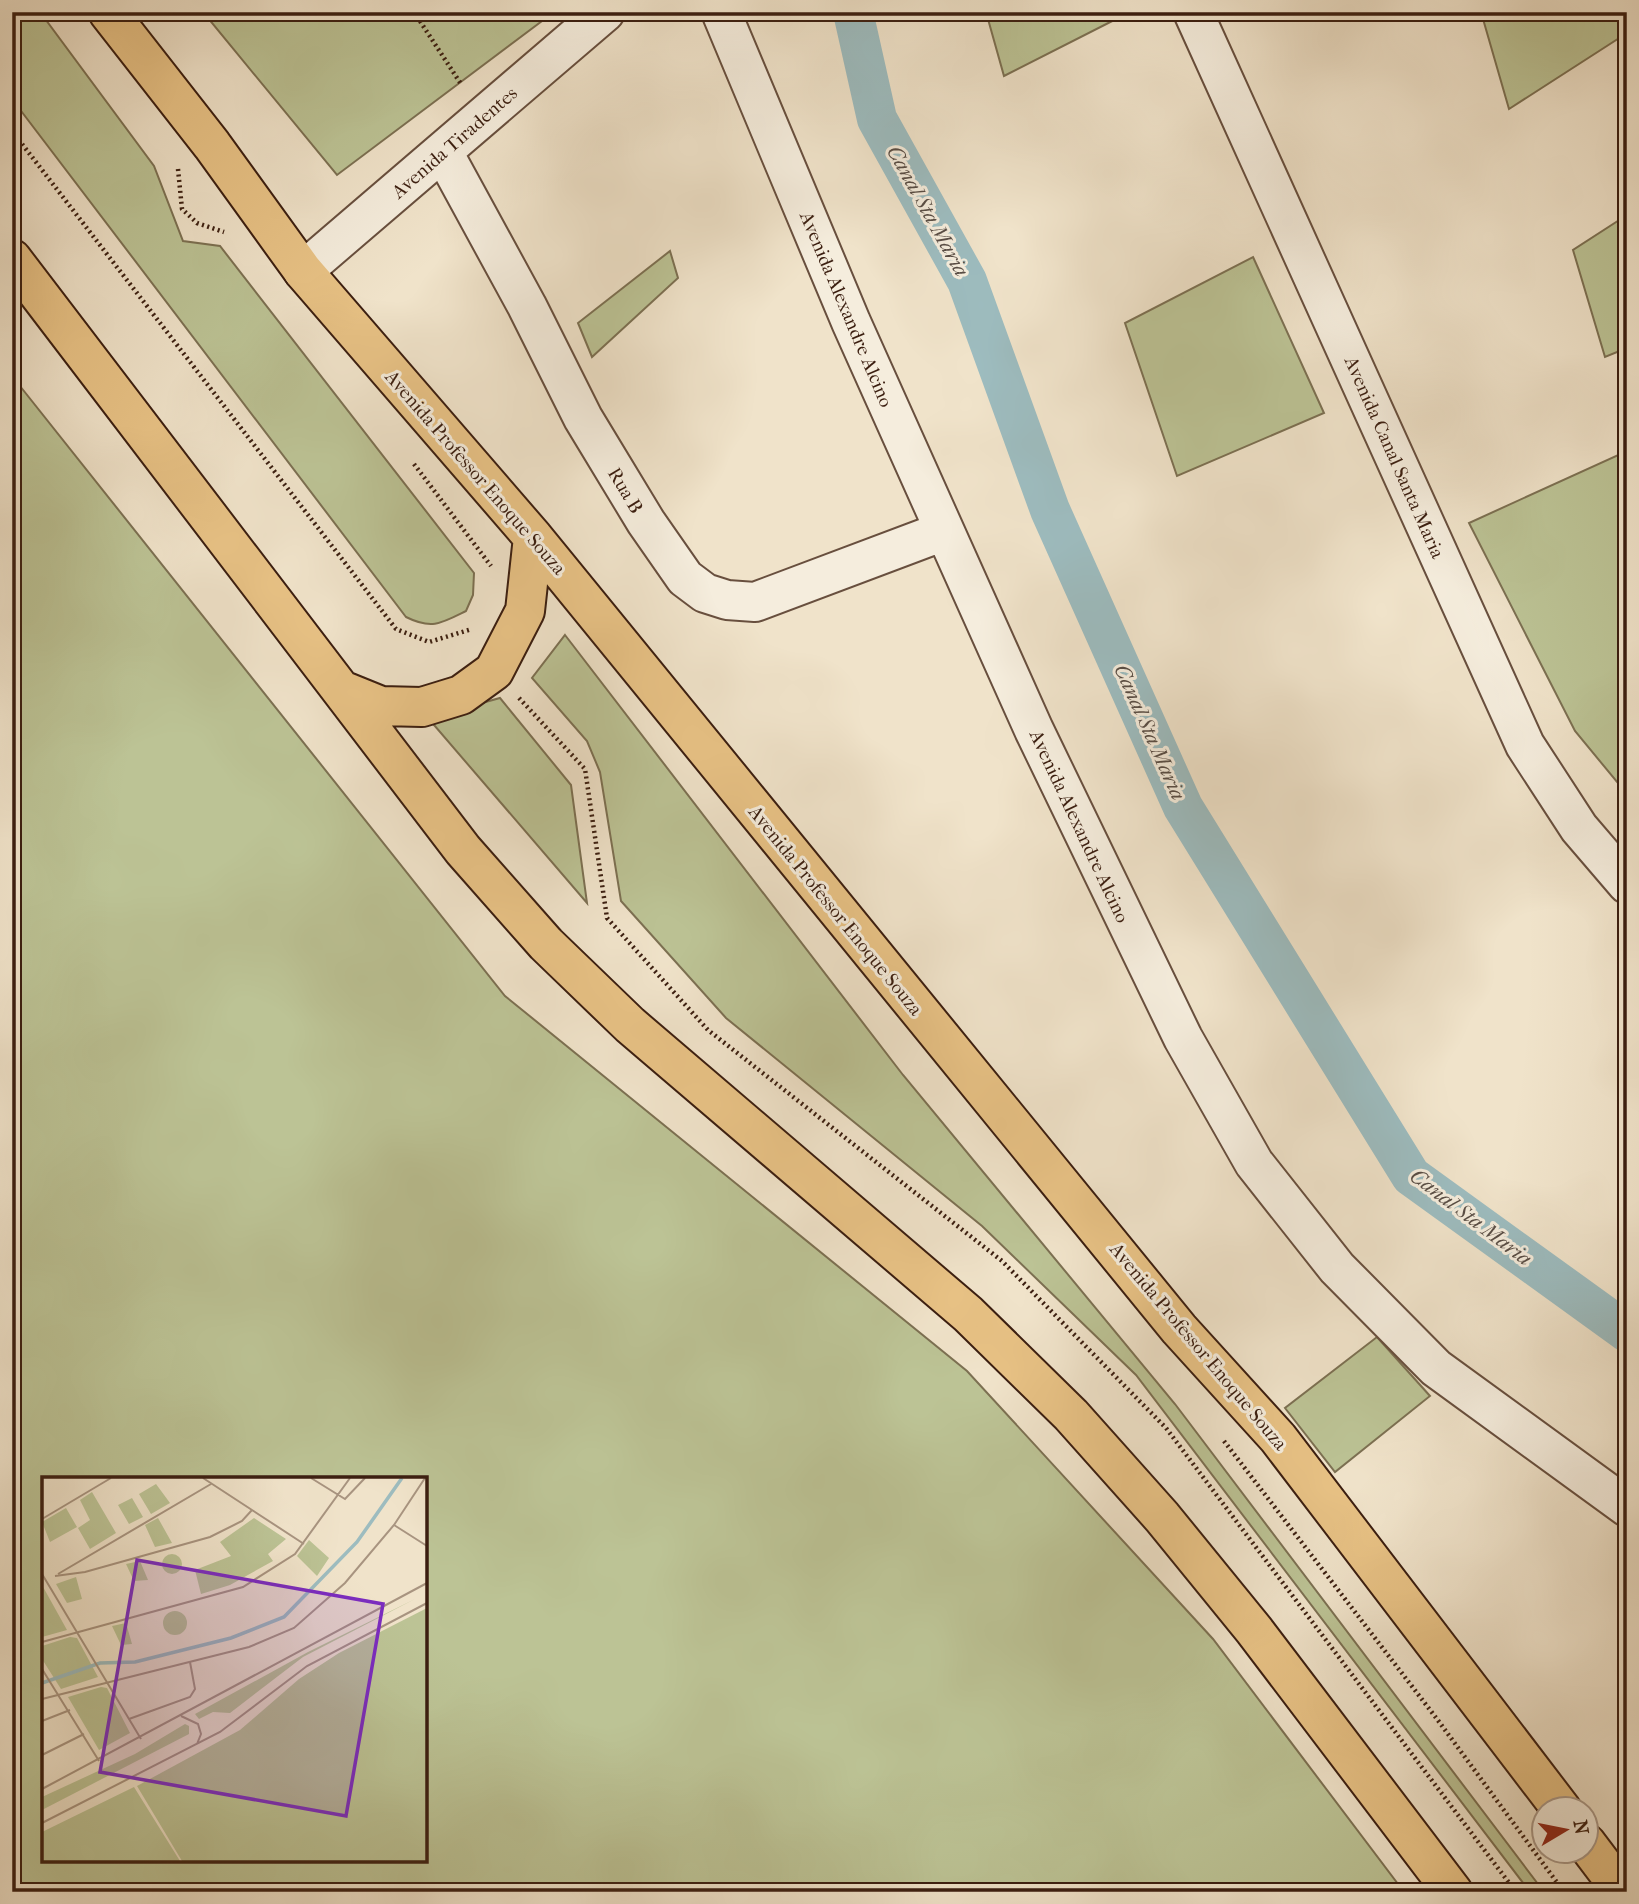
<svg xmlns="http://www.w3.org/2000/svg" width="1639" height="1904" viewBox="0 0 1639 1904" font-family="'IM FELL French Canon',serif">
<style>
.green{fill:#bcc395;stroke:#7c7052;stroke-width:2;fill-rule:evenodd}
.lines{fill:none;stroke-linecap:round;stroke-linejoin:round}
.canal{stroke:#9dbcbf;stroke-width:40}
.minor-casing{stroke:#684f3e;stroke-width:42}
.major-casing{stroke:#3b1e10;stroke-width:42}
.path{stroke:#3b1e10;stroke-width:4.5;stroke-dasharray:2 3.5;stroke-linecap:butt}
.minor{stroke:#f5eddd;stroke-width:38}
.major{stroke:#e8c285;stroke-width:38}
.labels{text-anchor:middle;stroke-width:6;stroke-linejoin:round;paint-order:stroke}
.street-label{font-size:19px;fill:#3b1e10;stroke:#f5eddd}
.water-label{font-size:21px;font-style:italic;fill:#584d45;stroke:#f5eddd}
.inset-river{fill:none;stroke:#9dbcbf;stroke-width:3.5}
.inset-road{fill:none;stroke:#a89480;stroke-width:2}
.view{fill:#7b2cbf;fill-opacity:0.15;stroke:#7b2cbf;stroke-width:3.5}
.inset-edge{fill:none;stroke:#3b1e10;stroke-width:3.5}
</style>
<rect width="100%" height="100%" fill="#f0e3ca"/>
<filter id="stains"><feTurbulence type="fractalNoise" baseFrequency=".00286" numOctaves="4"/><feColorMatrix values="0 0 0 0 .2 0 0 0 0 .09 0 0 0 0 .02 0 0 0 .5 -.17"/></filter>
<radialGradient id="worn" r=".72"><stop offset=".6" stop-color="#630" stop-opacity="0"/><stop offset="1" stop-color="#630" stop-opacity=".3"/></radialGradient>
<!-- green -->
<path class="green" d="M12 12H40L154 166 183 241 220 246 474 573 473 595 466 611C442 623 432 630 406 617L12 99Z
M203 12H554L337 175Z
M986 12H1130L1004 76Z
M1481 12H1627V33L1509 109Z
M1627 215V348L1605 357 1573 250Z
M670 251 678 278 592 357 578 323Z
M1253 257 1324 413 1177 476 1125 323Z
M12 376 505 996 967 1371 1213 1639 1404 1892H12ZM44 1479H425V1860H44Z
M1627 451V794L1575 731 1469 523Z
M565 635 903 1075 1175 1404 1544 1892H1530L1136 1375 982 1226 726 1018 621 901 600 772 587 741 532 678Z
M500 698 571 785 587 903 428 718Z
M1377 1337 1430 1396 1335 1472 1285 1408Z"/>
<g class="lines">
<!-- canal -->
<path class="canal" d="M853 12 877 119 967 281 1050 510 1183 807 1411 1176 1627 1332"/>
<!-- minor casing -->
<g class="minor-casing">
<path id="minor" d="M721 12 851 322 1034 730 1183 1038 1254 1163 1337 1268 1436 1368 1627 1507
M1193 12 1525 745 1579 828 1627 884
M443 152 527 306 583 418 646 522 685 578 705 593 727 600 755 602 944 531
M303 271 605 12"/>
</g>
<!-- major casing -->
<g class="major-casing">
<path id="major" d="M108 12 212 145 303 271 533 537 1179 1329 1278 1438 1562 1810
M12 259 463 850 546 944 630 1025 968 1314 1071 1415 1162 1517 1254 1630 1453 1892
M344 691 381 706 422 707 461 695 494 671 525 611 533 537
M1586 1843 1623 1892"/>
</g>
<!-- path -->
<path class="path" d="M414 12 461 84
M12 131 396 629 429 642 472 629
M178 169 182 209 197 223 224 232
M414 464 491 566
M519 698 585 769 607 918 708 1030 1002 1261 1166 1428 1516 1892
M1224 1441 1437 1719 1564 1892"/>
<!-- minor -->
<use href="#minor" class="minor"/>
<!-- major -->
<use href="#major" class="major"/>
</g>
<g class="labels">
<!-- street labels -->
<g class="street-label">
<text transform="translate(454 142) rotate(-41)" y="7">Avenida Tiradentes</text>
<text transform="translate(847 309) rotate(67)" y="7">Avenida Alexandre Alcino</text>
<text transform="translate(1395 457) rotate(66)" y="7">Avenida Canal Santa Maria</text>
<text transform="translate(476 472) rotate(49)" y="7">Avenida Professor Enoque Souza</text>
<text transform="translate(626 490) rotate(59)" y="7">Rua B</text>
<text transform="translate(1080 826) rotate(65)" y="7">Avenida Alexandre Alcino</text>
<text transform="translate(836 910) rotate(51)" y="7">Avenida Professor Enoque Souza</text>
<text transform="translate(1199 1346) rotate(50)" y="7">Avenida Professor Enoque Souza</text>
</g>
<!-- water labels -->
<g class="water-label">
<text transform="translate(928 211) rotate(61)" y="7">Canal Sta Maria</text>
<text transform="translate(1150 732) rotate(66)" y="7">Canal Sta Maria</text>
<text transform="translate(1471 1217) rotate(37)" y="7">Canal Sta Maria</text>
</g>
</g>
<!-- overview -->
<g transform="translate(42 1477)">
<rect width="385" height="385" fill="#f0e3ca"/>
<path d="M114 7 128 26 109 37 97 17ZM50 15 74 56 48 72 36 51 48 43 38 23ZM90 21 101 40 87 47 76 28ZM24 31 35 50 8 65 0 45ZM116 41 130 66 113 70 103 48ZM212 41 244 62 226 77 231 84 188 108 159 117 153 93 189 79 178 65ZM267 63 287 81 275 99 255 79ZM120 87a10 10 0 1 1 20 0a10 10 0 1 1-20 0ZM98 84 106 103 92 104 84 87ZM34 100 40 122 25 126 14 107ZM0 108 25 153 0 160ZM373 122 261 180 188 236 171 235 157 242 153 237 266 175ZM385 131V384H140L95 309 198 253 257 202 297 176ZM121 146a12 12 0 1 1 24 0a12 12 0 1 1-24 0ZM84 146 90 167 79 168 70 149ZM28 160 35 161 56 200 19 212 0 182V169ZM59 210 65 211 88 256 57 273 26 220ZM143 247 147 249V257L0 333V320L93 277ZM92 310 138 384H0V355Z" fill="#bcc395"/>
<path class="inset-river" d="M0 206 58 186 93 185 189 161 242 140 315 65 360 1"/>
<path class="inset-road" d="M161 1 262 67M269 1 303 22 323 1M0 42 69 1M352 48 385 69M0 97 99 262M16 97 169 7M13 99 43 95 168 60 200 44 210 33M0 165 201 110 253 77 308 1M0 192 57 284M0 222 207 170 252 151 303 106 352 48 383 1M139 239 156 247 159 257 155 267M87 242 148 220 153 212 148 185M0 244 28 233M0 278 42 257M0 312 385 106M0 346 178 255 265 189 385 126"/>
<path class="view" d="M95 83 341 127 304 339 58 295Z"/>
<rect width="385" height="385" class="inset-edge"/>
</g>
<!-- margin -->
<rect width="1639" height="1904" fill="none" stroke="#f0e3ca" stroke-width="42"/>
<rect x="14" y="14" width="1611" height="1876" fill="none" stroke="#3b1e10" stroke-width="3.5"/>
<rect x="21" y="21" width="1597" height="1862" fill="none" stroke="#3b1e10" stroke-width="2"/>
<!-- north arrow -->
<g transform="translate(1565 1830) rotate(80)"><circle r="33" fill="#f5eddd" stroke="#ab9a8b" stroke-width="2"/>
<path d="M0-5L12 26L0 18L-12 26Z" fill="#8f2418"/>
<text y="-10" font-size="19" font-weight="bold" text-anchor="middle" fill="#3b1e10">N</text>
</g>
<rect width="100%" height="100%" filter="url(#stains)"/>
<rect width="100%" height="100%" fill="url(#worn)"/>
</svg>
